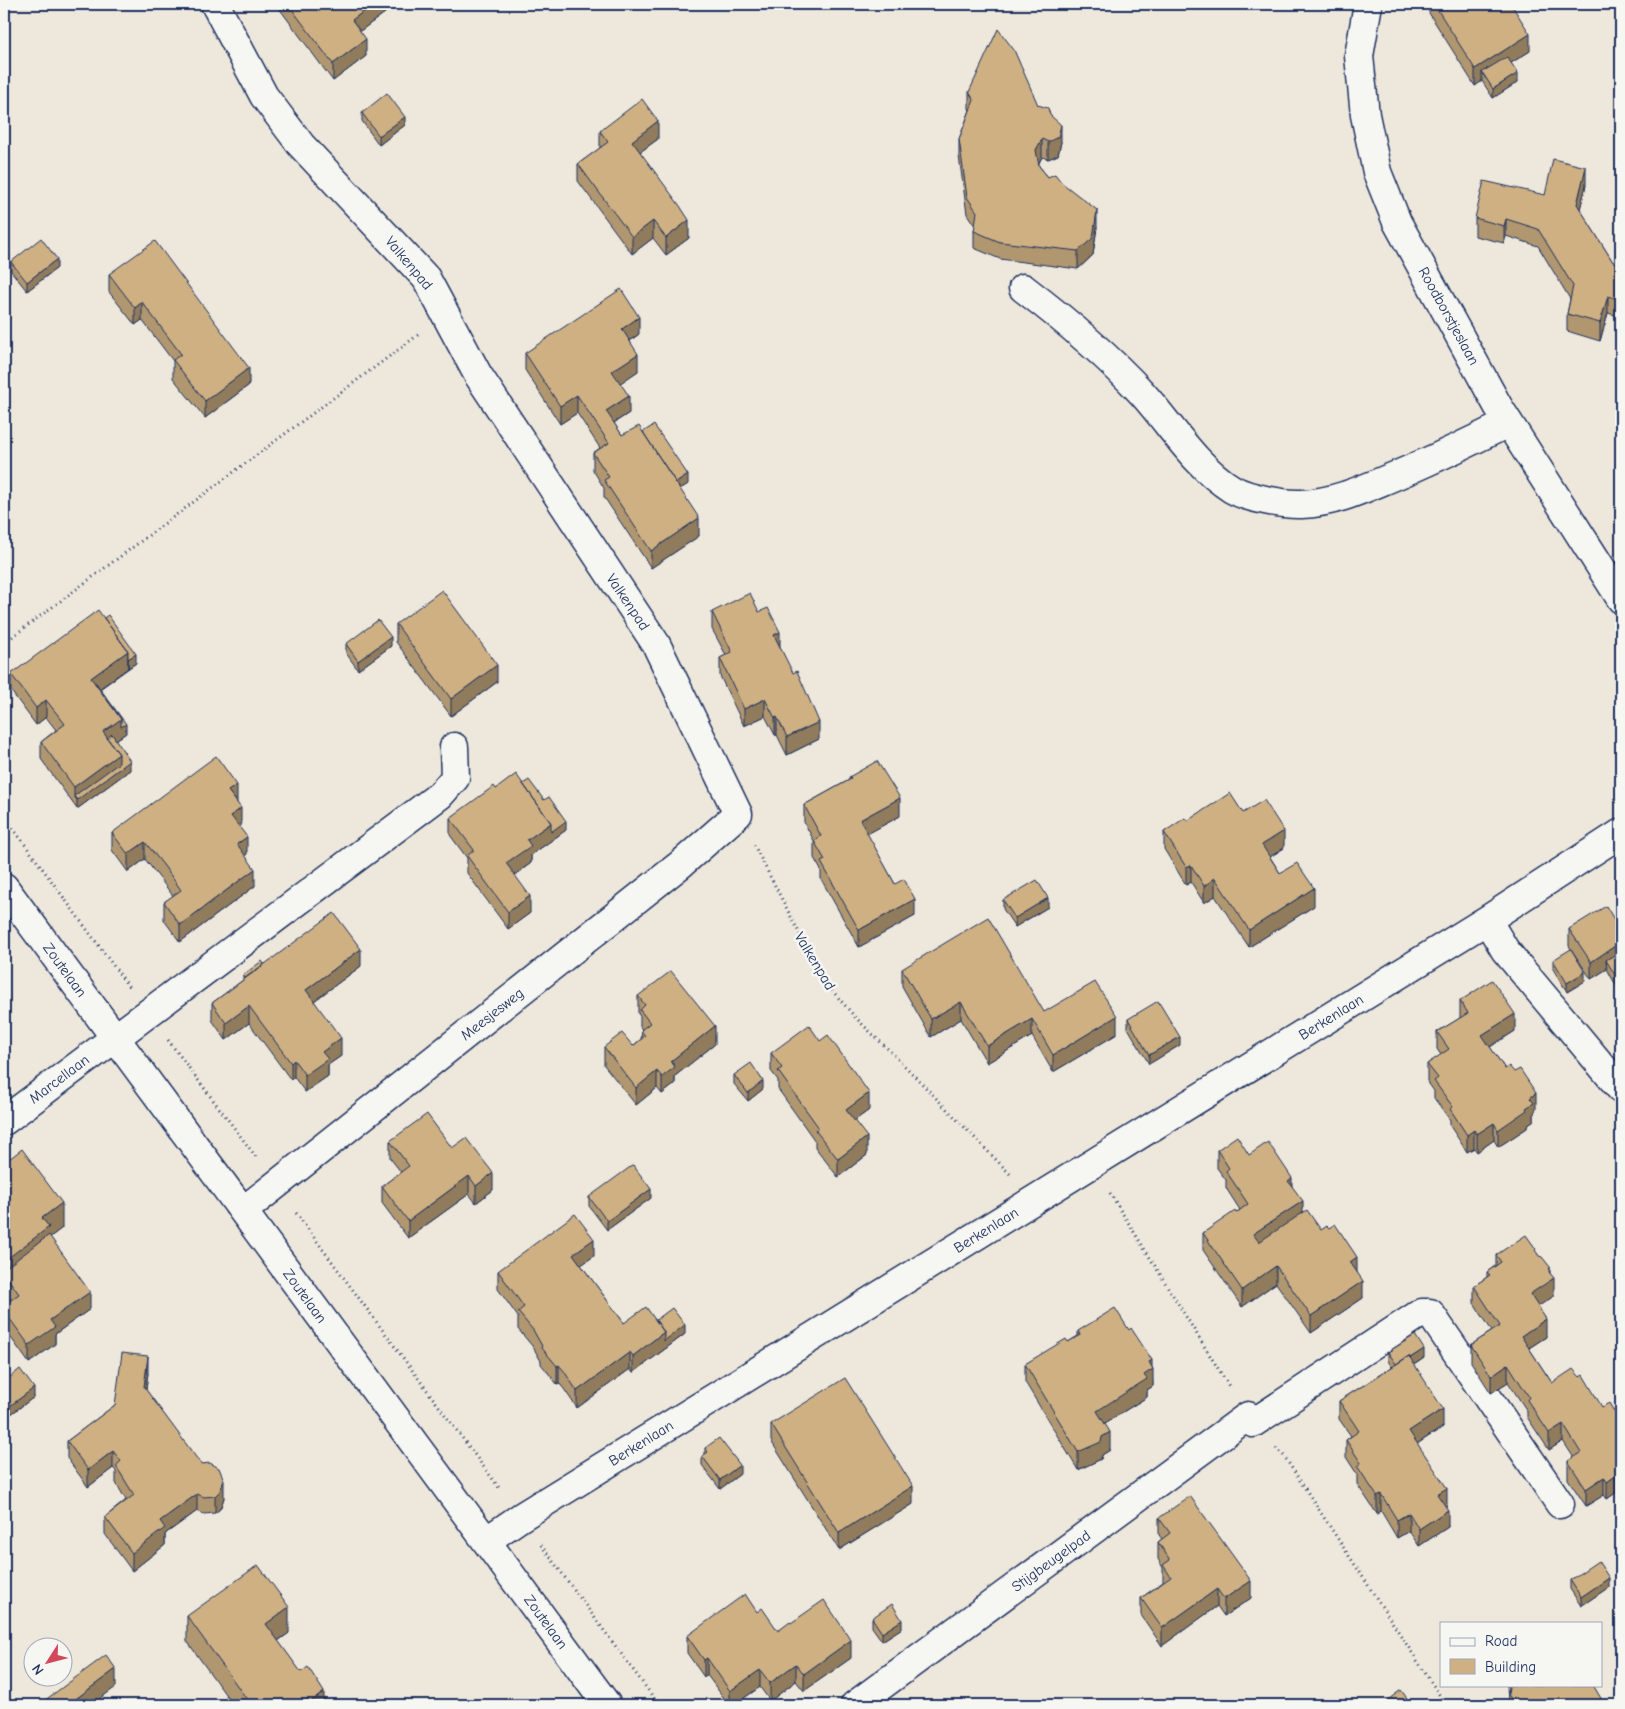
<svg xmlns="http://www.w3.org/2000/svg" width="1625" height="1709" viewBox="0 0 1625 1709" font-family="'Comic Neue',sans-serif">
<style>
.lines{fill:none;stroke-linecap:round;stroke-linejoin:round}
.minor-casing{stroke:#1b2f5e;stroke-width:31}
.path{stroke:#1b2f5e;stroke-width:3;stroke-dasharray:1 4;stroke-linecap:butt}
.minor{stroke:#f6f6f2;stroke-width:28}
.wall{fill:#b19770;stroke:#1b2f5e}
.shaded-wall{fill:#907b5b;stroke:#1b2f5e}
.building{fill:#ceb082;stroke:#1b2f5e}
.labels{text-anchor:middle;stroke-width:5;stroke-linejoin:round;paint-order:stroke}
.street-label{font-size:15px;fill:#1b2f5e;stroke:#f6f6f2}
</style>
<rect width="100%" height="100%" fill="#eee8dc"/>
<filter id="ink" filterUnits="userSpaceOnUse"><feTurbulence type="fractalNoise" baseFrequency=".02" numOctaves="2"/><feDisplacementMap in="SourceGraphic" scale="10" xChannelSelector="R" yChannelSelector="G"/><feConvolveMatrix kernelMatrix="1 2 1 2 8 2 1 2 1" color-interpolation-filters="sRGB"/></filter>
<g filter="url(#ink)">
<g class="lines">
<!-- minor casing -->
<g class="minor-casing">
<path id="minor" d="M215 4 264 96 301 145 426 278 478 375 656 644 738 814 681 864 243 1211
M1368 4 1359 56 1365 115 1377 172 1397 222 1498 406 1621 599
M1023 288C1065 320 1106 354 1142 393 1171 425 1195 466 1232 489 1247 498 1285 505 1302 504 1331 503 1359 491 1385 480 1427 463 1468 443 1508 423
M4 887 607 1705
M1487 920 1505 950 1621 1089
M4 1121 440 795 455 778 454 747
M1253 1423 1421 1313H1430L1560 1504
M486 1541 521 1517 1487 920 1621 833
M855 1705 1248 1416"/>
</g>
<!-- path -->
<path class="path" d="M4 643 418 335
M4 816 129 987
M754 845 824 981 855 1017 896 1057 1010 1174
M168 1040 256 1157
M1110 1193 1230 1388
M296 1213 500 1489
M1276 1448 1284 1456 1446 1705
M541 1545 659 1705"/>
<!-- minor -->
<use href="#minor" class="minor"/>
</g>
<!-- wall -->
<path class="wall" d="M276 4H397L360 31 366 56 333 81Z
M1429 4H1490L1530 51 1511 63 1518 82 1493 98 1482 81 1475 86 1429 13Z
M969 92 1038 105 1050 115 1061 142 1058 155 1048 159 1042 157 1039 163V166L1048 177 1097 227 1093 255 1078 269 1000 259 974 248V231L975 226 967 214 959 156V139L970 110 969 109Z
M362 113 405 125 379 145 362 121Z
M600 131 658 139 640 152 689 238 666 255 653 238 632 254 578 181V164L600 148Z
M1586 185 1580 209 1613 262 1621 264V317L1608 313 1600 341 1567 331V314L1570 299 1538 246 1506 236 1504 243 1475 236V218L1545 195Z
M11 262 57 268 27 291 11 271Z
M109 274 249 385 205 418 173 378V361L142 320 135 325 109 292Z
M639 334 630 341 638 371 620 383 629 413 614 423 622 435 643 432 688 484 680 489 699 536 651 568 604 497V488L593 470V453L600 448 577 413 560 424 525 370V353Z
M1621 406V431L1618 425V408Z
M712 612H759L780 647 819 739 787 755 777 735H775L765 716 744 726 720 676V658L726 655 712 629Z
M104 618 136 663 100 689 126 733 116 740 130 770 77 809 41 759V742L56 730 46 717 36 725 11 691V674Z
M396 624 497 682 451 716 396 642Z
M346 644 391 646 358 670 346 653Z
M849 777 900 816 867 834 895 884 915 916 859 947 821 879V870L814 858V841L804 822V805L849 780Z
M523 784 566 830 531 855V863L515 875 530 913 508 929 467 873V858L450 835V818L496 789Z
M237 802 241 826 239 827 247 854 245 856 255 886 180 942 164 920V902L173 896 145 859 128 872 112 850V833Z
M1243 813 1284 848 1270 857 1280 873 1314 906 1249 947 1215 896 1204 903 1191 882 1186 885 1164 849V832L1187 821Z
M1003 900 1048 907 1015 927 1003 909Z
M1569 929 1621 931V987L1618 989 1607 969 1591 979 1569 946Z
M1553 960 1585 981 1567 992 1553 969Z
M264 964 361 966 314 1001 341 1056 328 1065V1076L305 1092 294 1077 291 1080 249 1023 226 1040 212 1020V1003L243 980V975Z
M902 969 1044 1012 1117 1034 1053 1072 1032 1036 987 1063 961 1019 931 1037 902 986Z
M638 996 715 1044 675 1076V1084L662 1094 657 1088 636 1105 604 1065V1047L633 1046 641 1039 642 1029 640 1027V1016L638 1014Z
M1460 1001 1515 1031 1490 1047 1505 1069 1536 1110 1534 1112V1120L1527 1125V1128L1498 1147 1494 1140 1477 1152 1474 1148 1467 1152 1450 1126V1120L1434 1098V1091L1427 1081V1064L1441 1055 1437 1049V1032L1460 1018Z
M1128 1019 1180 1045 1149 1064 1128 1028Z
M771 1053 869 1110 854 1121 867 1155 838 1177 815 1147V1141L778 1089V1080L771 1071Z
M734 1075 763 1089 748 1101 734 1084Z
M390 1141 452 1148 493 1190 476 1203 469 1194 408 1238 382 1203V1186L401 1172 390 1158Z
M1217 1150 1249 1155 1292 1187 1303 1213 1321 1230 1357 1272 1363 1298 1311 1333 1276 1283 1242 1307 1203 1250V1233L1240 1210 1226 1188V1180L1217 1168Z
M4 1163 62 1228 50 1237 90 1309 55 1334V1344L29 1363 4 1328V1305L11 1300 4 1290Z
M589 1197 651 1198 607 1230 589 1206Z
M1536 1252 1550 1273 1554 1296 1538 1306 1546 1337 1529 1348 1552 1383 1602 1407 1621 1423V1489L1607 1499 1604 1495 1586 1506 1568 1479V1461L1574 1458 1563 1441 1549 1450 1527 1417V1411L1508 1382 1491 1393 1471 1362V1345L1492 1331 1474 1303V1286L1487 1277V1272L1496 1265V1255Z
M594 1256 581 1265 624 1323 656 1320 685 1334 633 1373 630 1369 577 1408 564 1389 559 1383 557 1384 541 1364V1361L533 1347 518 1329V1317L498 1289V1271Z
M1078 1331 1152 1367 1153 1386 1147 1390V1397L1105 1423 1110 1450 1102 1455 1101 1459 1078 1470 1025 1382V1364L1068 1342 1078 1336Z
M1388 1352 1424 1358 1414 1365 1443 1427 1417 1444 1447 1505 1446 1506 1448 1527 1419 1546 1409 1531 1397 1538 1381 1511 1377 1514 1357 1484V1474L1346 1457V1440L1351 1436 1339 1419V1401L1392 1367 1388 1361Z
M148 1373 146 1390 224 1498 220 1509 215 1513 204 1514 197 1511 165 1534V1545L132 1571 105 1534V1517L126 1500 116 1483V1471L113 1468 88 1487 67 1458V1441L115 1405Z
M4 1382 34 1397 7 1417 4 1413Z
M771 1424 913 1504 839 1550 771 1441Z
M705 1448 740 1474 720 1489 702 1465V1456L705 1455Z
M1159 1518 1251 1598 1224 1616 1217 1606 1162 1646 1141 1615V1598L1163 1582V1568L1158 1559V1542L1162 1539 1159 1535Z
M1570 1580 1609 1587 1581 1606 1570 1589Z
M757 1612 778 1631 791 1623 851 1658 804 1691 796 1681 770 1701 760 1687 734 1705H729L707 1675 704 1677 687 1653V1636Z
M187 1616 289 1633 278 1641 324 1705H233L187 1641Z
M872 1618 902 1628 882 1641 872 1627Z
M1507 1685H1595L1594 1688 1605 1705H1508Z"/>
<!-- shaded-wall -->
<path class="shaded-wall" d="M374 4H397L352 37V20Z
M1530 34V51L1486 79 1482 72V81L1475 86V69Z
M366 39V56L333 81V64Z
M1518 73V82L1493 98V89Z
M405 117V125L379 145V136Z
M658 121V139L632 158V141Z
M1061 125V142L1058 155 1048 159V142Z
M1042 139V157L1036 167V150Z
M1586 167V185L1577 221V204Z
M1097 210V227L1093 255 1078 269V251Z
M1506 219V236L1504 243V226Z
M689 220V238L666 255V238Z
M653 221V238L632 254V237Z
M57 259V268L27 291V282Z
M1608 296V313L1600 341V323Z
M142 302V320L135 325V308Z
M639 317V334L622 346V329Z
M638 354V371L612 389V371Z
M249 368V385L205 418V401Z
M577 395V413L560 424V406Z
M629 396V413L606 428V411Z
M688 475V484L672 494V486Z
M699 518V536L651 568V551Z
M780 632V650L774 635Z
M391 637V646L358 670V661Z
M128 651V668L95 692 91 678Z
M136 654V663L128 668V659Z
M497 665V682L451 716V699Z
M765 699V716L744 726V709Z
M46 700V717L36 725V708Z
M777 717V735H775V718Z
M121 719 126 724V733L107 746 103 732Z
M819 722V739L787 755V737Z
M119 754 130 761V770L77 809V800L74 796V787Z
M237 785V802L228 791Z
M900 798V816L860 838V820Z
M241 808V826L231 833V816Z
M566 821V830L531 855V863L506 881V863L527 840 551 823Z
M1284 831V848L1262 862V845Z
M247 837V854L237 862V844Z
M145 842V859L128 872V854Z
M1191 865V882L1186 885V867Z
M255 869V886L180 942V925Z
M1215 878V896L1204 903V886Z
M1314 888V906L1249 947V930Z
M530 896V913L508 929V912Z
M1048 898V907L1015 927V918Z
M915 899V916L859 947V930Z
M1621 942V960H1606L1607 969 1591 979V962Z
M361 949V966L306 1007V990Z
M1585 972V981L1567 992V983Z
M1621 978V987L1618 989V980Z
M961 1002V1019L931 1037V1019Z
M249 1006V1023L226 1040V1023Z
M1515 1014V1031L1482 1052V1035Z
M1117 1016V1034L1053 1072V1055Z
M1032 1019V1036L987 1063V1046Z
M715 1026V1044L675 1076V1084L662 1094V1077L671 1061Z
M1180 1037V1045L1149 1064V1055Z
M341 1038V1056L328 1065V1076L305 1092V1075L322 1052Z
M294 1060V1077L291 1080V1063Z
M657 1071V1088L636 1105V1088Z
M763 1081V1089L748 1101V1093Z
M869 1093V1110L846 1127V1110Z
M1536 1093V1110L1534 1112V1120L1527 1125V1128L1498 1147V1130L1526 1108 1530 1098Z
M1494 1123V1140L1477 1152V1134Z
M1474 1130V1148L1467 1152V1135Z
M867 1137V1155L838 1177V1159Z
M493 1173V1190L476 1203V1186Z
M469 1176V1194L408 1238V1221Z
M1292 1178V1195L1288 1181Z
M651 1189V1198L607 1230V1221Z
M1303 1201V1218L1253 1251V1234Z
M62 1203V1228L4 1273V1261L42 1218Z
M594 1239V1256L573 1271V1254Z
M1357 1257V1274L1350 1262Z
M1276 1266V1283L1242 1307V1290Z
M1550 1267V1281L1554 1278V1296L1530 1312V1294L1549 1272Z
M1363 1281V1298L1311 1333V1316Z
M90 1292V1309L55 1334V1344L29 1363V1345L50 1320Z
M1546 1319V1337L1521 1353V1336Z
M685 1325V1334L633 1373V1356L664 1332Z
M1424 1349V1358L1398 1375V1366Z
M630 1352V1369L577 1408V1391Z
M148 1356V1373L144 1404V1387Z
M1152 1360V1370L1153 1369V1386L1147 1390V1397L1097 1428V1411L1144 1375 1149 1362Z
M1508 1364V1382L1491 1393V1376Z
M559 1365V1383L557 1384V1366Z
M34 1388V1397L7 1417V1408Z
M1443 1409V1427L1409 1449V1431Z
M1563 1424V1441L1549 1450V1433Z
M1110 1432V1450L1102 1455 1101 1459 1078 1470V1452Z
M113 1451V1468L88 1487V1470Z
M740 1465V1474L720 1489V1480Z
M1621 1472V1489L1607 1499V1482Z
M1604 1477V1495L1586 1506V1489Z
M224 1480V1498L220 1509 215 1513V1496Z
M913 1486V1504L839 1550V1533Z
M1447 1488V1505L1437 1511V1494Z
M197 1494V1511L165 1534V1545L132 1571V1553L160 1521Z
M1381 1494V1511L1377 1514V1496Z
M1448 1510V1527L1419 1546V1529Z
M1409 1513V1531L1397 1538V1520Z
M1609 1578V1587L1581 1606V1597Z
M1251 1581V1598L1224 1616V1599Z
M1217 1589V1606L1162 1646V1628Z
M289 1607V1633L266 1649V1624Z
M902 1620V1628L882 1641V1633Z
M851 1640V1658L804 1691V1674Z
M707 1658V1675L704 1677V1660Z
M796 1664V1681L770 1701V1683Z
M116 1669V1687L91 1705H73V1701Z
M760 1670V1687L734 1705H730V1691Z
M324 1692V1705H309V1703Z"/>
<!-- building -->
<path class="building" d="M288 4H374L352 20 366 39 333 64Z
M1434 4H1490L1491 7 1496 4H1511L1530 34 1475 69Z
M998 29 1014 50 1038 105 1048 108 1050 115 1061 125 1058 137 1048 142 1042 139 1036 150 1039 166 1048 177 1055 174 1062 183 1097 210 1093 238 1078 251 1000 242 974 231 977 212 967 197 959 139 974 100 969 92Z
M1507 57 1518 73 1493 89 1482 72Z
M387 93 405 117 379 136 362 113Z
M642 99 658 121 632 141 680 206 689 220 666 238 653 221 632 237 578 164 608 142 600 131Z
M1553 159 1586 167 1577 204 1613 262 1621 264V300L1608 296 1600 323 1567 314 1573 286 1538 229 1506 219 1504 226 1475 218 1484 181 1545 195Z
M41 238 57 259 27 282 11 262Z
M155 241 249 368 205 401 173 360 181 354 142 302 135 308 109 274Z
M621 289 639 317 622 329 638 354 612 371 629 396 606 411 622 435 639 426 699 518 651 551 604 480 609 477 593 453 609 443 577 395 560 406 525 353Z
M1621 406V413L1618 408Z
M654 425 688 475 676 483 643 432Z
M442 590 497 665 451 699 396 624Z
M750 593 759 612 768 608 780 632 774 635 793 673 797 671 819 722 787 737 777 717 775 718 765 699 744 709 720 658 732 652 712 612Z
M98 610 128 651 91 678 121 719 103 732 119 754 74 787 41 742 65 724 46 700 36 708 11 674Z
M108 615 136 654 128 659V651L104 618Z
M378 620 391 637 358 661 346 644Z
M95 683H96L126 724 121 727V719Z
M112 734 130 761 77 800 74 796 119 763V754L107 738Z
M216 756 237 785 228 791 241 808 231 816 247 837 237 844 255 869 180 925 164 902 181 890 164 866 145 842 128 854 112 833Z
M877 761 900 798 860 820 895 884 904 879 915 899 859 930 821 862 825 860 814 841 821 836 804 805 851 779 849 777Z
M516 774 551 823 527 840 531 846 506 863 530 896 508 912 467 856 474 850 450 818 494 786 496 789Z
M529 780 544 800 549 797 566 821 551 832V823L523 784Z
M1230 793 1243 813 1264 800 1284 831 1262 845 1280 873 1297 863 1314 888 1249 930 1215 878 1204 886 1191 865 1186 867 1164 832 1185 818 1187 821Z
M1037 880 1048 898 1015 918 1003 900Z
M1606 906 1621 931V942L1591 962 1569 929Z
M334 913 361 949 306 990 341 1038 322 1052 328 1059 305 1075 294 1060 291 1063 249 1006 226 1023 212 1003Z
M988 917 1044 1012 1095 982 1117 1016 1053 1055 1032 1019 987 1046 961 1002 931 1019 902 969Z
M1571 949 1585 972 1567 983 1553 960Z
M1618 953 1621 958V978L1618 980 1606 960Z
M262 961 264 964 245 978 243 975Z
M671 971 715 1026 671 1061 675 1067 662 1077 657 1071 636 1088 604 1047 622 1033 633 1046 645 1036 641 1030 650 1023 640 1010 645 1005 638 996Z
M1492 980 1515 1014 1482 1035 1505 1069 1509 1066 1514 1072 1520 1069 1536 1093 1530 1098 1534 1103 1526 1108 1527 1110 1498 1130 1494 1123 1477 1134 1474 1130 1467 1135 1450 1109 1453 1107 1434 1081 1438 1078 1427 1064 1449 1049 1437 1032 1468 1013 1460 1001Z
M1158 1001 1180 1037 1149 1055 1128 1019Z
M809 1025 820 1041 828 1035 869 1093 846 1110 867 1137 838 1159 815 1130 819 1128 778 1071 782 1068 771 1053Z
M751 1063 763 1081 748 1093 734 1075Z
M427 1114 452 1148 466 1138 493 1173 476 1186 469 1176 408 1221 382 1186 409 1166 390 1141Z
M1237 1136 1249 1155 1268 1142 1292 1178 1288 1181 1303 1201 1253 1234 1259 1242 1307 1210 1321 1230 1327 1226 1329 1228 1335 1224 1357 1257 1350 1262 1363 1281 1311 1316 1276 1266 1242 1290 1203 1233 1235 1211 1236 1213 1248 1204 1226 1171 1229 1168 1217 1150Z
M22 1149 62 1203 42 1218 49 1227 4 1261V1163Z
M633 1165 651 1189 607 1221 589 1197Z
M575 1214 594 1239 573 1254 624 1323 646 1307 664 1332 633 1356 630 1352 577 1391 564 1371 559 1365 557 1366 541 1347 542 1346 533 1330 518 1312 524 1307 498 1271Z
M49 1235 90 1292 50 1320 55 1327 29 1345 4 1311V1305L19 1294 4 1273V1269Z
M1526 1235 1536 1249 1535 1250 1539 1256 1542 1257 1550 1267 1549 1272 1554 1278 1530 1294 1546 1319 1521 1336 1552 1383 1573 1369 1580 1377 1583 1375 1602 1407 1609 1403 1621 1423V1472L1607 1482 1604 1477 1586 1489 1568 1461 1581 1453 1563 1424 1549 1433 1527 1400 1529 1397 1508 1364 1491 1376 1471 1345 1500 1326 1474 1286 1490 1275 1487 1272 1501 1262 1496 1255Z
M672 1308 685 1325 664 1341V1332L656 1320Z
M1115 1308 1129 1330 1131 1328 1152 1360 1149 1362 1153 1369 1144 1375 1147 1379 1097 1411 1110 1432 1102 1437 1101 1442 1078 1452 1025 1364 1066 1339 1068 1342 1080 1335 1078 1331Z
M1415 1335 1424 1349 1410 1358 1409 1356 1396 1364 1388 1352Z
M122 1353 148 1356 144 1387 201 1464 210 1463 219 1468 224 1480 220 1491 215 1496 204 1497 197 1494 160 1521 165 1528 132 1553 105 1517 134 1495 116 1466 121 1461 113 1451 88 1470 67 1441 115 1405Z
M1409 1356 1443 1409 1409 1431 1447 1488 1437 1494 1448 1510 1419 1529 1409 1513 1397 1520 1381 1494 1377 1496 1357 1466 1361 1463 1346 1440 1359 1431 1339 1401Z
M20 1369 34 1388 7 1408 4 1404V1382Z
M845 1378 913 1486 839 1533 771 1424Z
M719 1438 740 1465 720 1480 702 1456 708 1452 705 1448Z
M1190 1496 1251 1581 1224 1599 1217 1589 1162 1628 1141 1598 1171 1577 1163 1565 1170 1560 1158 1542 1170 1533 1159 1518Z
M1598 1561 1609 1578 1581 1597 1570 1580Z
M258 1565 289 1607 266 1624 301 1672 308 1667 324 1692 309 1703 311 1705H251L187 1616Z
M745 1594 757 1612 762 1608 778 1631 790 1622 791 1623 824 1600 851 1640 804 1674 796 1664 770 1683 760 1670 730 1691 707 1658 704 1660 687 1636Z
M892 1604 902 1620 882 1633 872 1618Z
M106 1655 116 1669 73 1701 76 1705H41L40 1704Z
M1508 1685H1593L1605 1705H1515L1508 1694 1509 1687Z
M1401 1690 1412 1705H1381Z"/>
</g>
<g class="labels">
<!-- street labels -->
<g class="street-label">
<text transform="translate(409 263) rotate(50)" y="5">Valkenpad</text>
<text transform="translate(1449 316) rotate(61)" y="5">Roodborstjeslaan</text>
<text transform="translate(628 602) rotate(56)" y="5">Valkenpad</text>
<text transform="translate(815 961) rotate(59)" y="5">Valkenpad</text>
<text transform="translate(65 970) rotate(54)" y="5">Zoutelaan</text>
<text transform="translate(492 1014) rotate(-38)" y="5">Meesjesweg</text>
<text transform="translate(1331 1017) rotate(-32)" y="5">Berkenlaan</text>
<text transform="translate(59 1079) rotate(-37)" y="5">Marcellaan</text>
<text transform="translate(986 1230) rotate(-32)" y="5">Berkenlaan</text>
<text transform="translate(305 1296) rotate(54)" y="5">Zoutelaan</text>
<text transform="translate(641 1443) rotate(-32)" y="5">Berkenlaan</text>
<text transform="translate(1051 1561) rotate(-36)" y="5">Stijgbeugelpad</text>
<text transform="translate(546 1622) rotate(54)" y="5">Zoutelaan</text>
</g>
</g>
<!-- margin -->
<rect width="1625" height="1709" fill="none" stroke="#f6f6f2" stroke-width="20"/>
<rect x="10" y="10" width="1605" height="1689" fill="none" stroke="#1b2f5e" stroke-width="2" filter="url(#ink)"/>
<!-- legend -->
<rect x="1440" y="1622" width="162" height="65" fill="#f6f6f2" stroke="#9ea6b7"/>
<rect x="1450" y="1638" width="25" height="8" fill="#f6f6f2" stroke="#9ea6b7"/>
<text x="1485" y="1646" font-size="15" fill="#1b2f5e">Road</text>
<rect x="1450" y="1659" width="25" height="15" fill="#ceb082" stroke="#9ea6b7"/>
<text x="1485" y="1672" font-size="15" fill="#1b2f5e">Building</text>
<!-- north arrow -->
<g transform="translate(48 1662) rotate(234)"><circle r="24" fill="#f6f6f2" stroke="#9ea6b7"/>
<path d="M0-4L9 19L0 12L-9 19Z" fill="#d1495b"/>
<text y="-8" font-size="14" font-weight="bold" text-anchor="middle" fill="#1b2f5e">N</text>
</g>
</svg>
